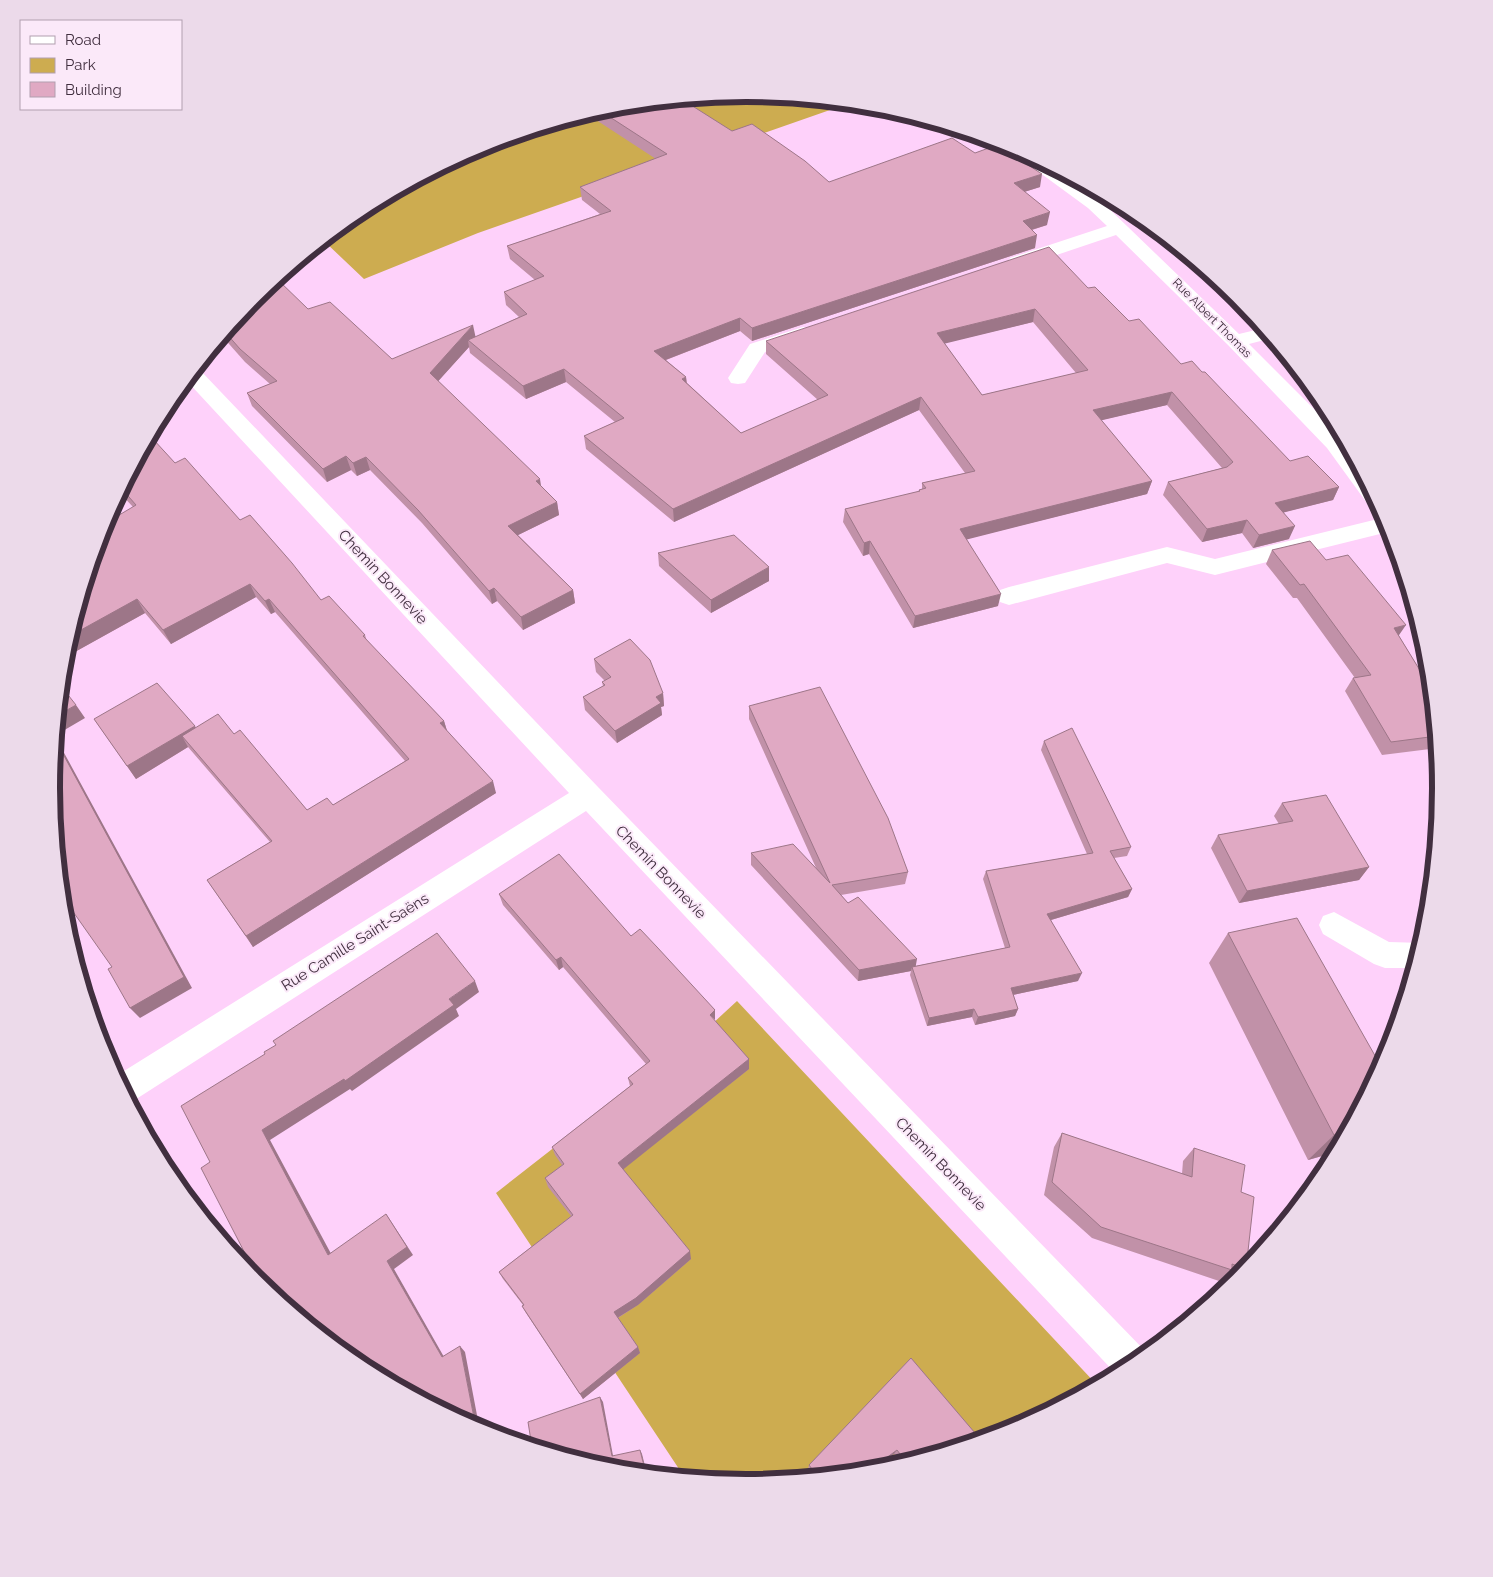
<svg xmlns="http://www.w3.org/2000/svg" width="1493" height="1577" viewBox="0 0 1493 1577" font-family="Raleway,sans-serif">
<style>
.green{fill:#cdac50}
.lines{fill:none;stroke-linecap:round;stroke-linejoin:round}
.minor{fill:#fff;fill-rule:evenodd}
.wall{fill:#c191a8;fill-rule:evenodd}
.shaded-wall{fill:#9d7688}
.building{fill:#e0a9c3;stroke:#9d7688;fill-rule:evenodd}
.labels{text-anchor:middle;stroke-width:4;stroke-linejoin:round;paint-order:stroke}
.far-street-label{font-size:12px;fill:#412f3f;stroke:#fbe9f9}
.street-label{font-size:15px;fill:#412f3f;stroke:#fbe9f9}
.rim{fill:none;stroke:#412f3f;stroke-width:6}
</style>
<rect width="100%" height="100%" fill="#fed1fa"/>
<!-- green -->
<path class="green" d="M747 93 850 103 478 233 364 279 324 241 360 210 481 146 611 107Z
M737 1001 1097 1385 1012 1431 882 1470 746 1484 685 1478 496 1193 711 1025Z"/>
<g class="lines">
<!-- minor -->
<path class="minor" d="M1017 148 1064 174 1100 200 1239 334 1264 328 1272 338 1249 344 1343 438 1383 512 1372 510 1327 448 1228 345 1116 235 1024 266H1010L1008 262 1010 258 1107 226 1088 208 1017 156 1014 152Z
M803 327 810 329 813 333 810 337 765 352 745 383 738 384 731 383 728 378 750 344Z
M196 369H199L598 787 1148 1354 1133 1367 1117 1375 586 811 130 1103 116 1076 569 793 186 380Z
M1386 517 1392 531 1215 575 1167 563 1009 605 1000 602 997 596 1000 590 1009 587 1167 547 1215 559Z
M1334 912 1389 942 1423 943 1415 968H1385L1374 964 1323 934 1319 925 1323 916Z"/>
</g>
<!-- wall -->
<path class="wall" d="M611 107 732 131 829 182 975 153 1040 187 1024 192 1047 225 1032 230 1035 248 752 341 740 331 666 360 686 377 687 383 741 433 818 400 766 354V341L1088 288 1181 364 1290 461 1339 487 1333 500 1284 512 1289 539 1253 548 1242 533 1202 542 1163 495 1168 482 1222 468 1167 405 1101 420 1152 481 1147 494 966 539 998 606 913 628 869 554 863 556 843 522 845 509 918 492 919 490 922 489V483L965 473 919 410 674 522 586 449 584 436 615 422 566 382 526 399 470 353 469 347 438 381 557 502 559 515 518 535 573 590 575 603 523 630 497 601 492 604 422 523 370 470 357 476 351 470 327 482 252 406 247 393 270 384 245 362 222 336 255 297 308 309 392 359 476 337 519 317 506 305 504 292 535 280 510 259 507 246 600 214 582 200 580 187 656 159 587 114ZM1033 322 1076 373 982 395 944 343Z
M147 442 175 463 240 520 321 600 365 635 367 641 444 721 447 731 496 793 253 947 207 880 270 842 188 747 136 779 94 719 196 728 234 734 307 810 333 805 405 761 275 612 271 614 256 597 171 644 145 613 64 658 133 507 120 493Z
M1272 550 1326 560 1399 636 1432 690 1438 748 1382 755 1345 691 1353 678H1355L1297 598H1293L1266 564Z
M658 553 769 581 711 613 659 566Z
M594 659 663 693 664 706 661 707 662 715 617 743 585 710 583 697 603 686 602 682 605 681 596 672Z
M749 706 908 872 905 884 841 895 848 903 916 966 1005 948 983 879 986 871 1087 854 1041 750 1044 741 1131 847 1127 856 1114 858 1132 889 1128 897 1051 920 1078 981 1013 995 1018 1009 1015 1016 975 1025 972 1017 927 1026 910 975 911 971 858 981 751 865V853L817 870 749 719Z
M1282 803 1369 867 1359 880 1239 903 1211 848 1218 835 1279 824 1274 816Z
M499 894 631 936 715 1021 749 1059V1069L623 1169 691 1259 638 1305 618 1318 638 1347 640 1353 583 1399 526 1313 522 1306 523 1305 503 1279 499 1272 571 1216 548 1187 545 1178 562 1165 555 1155 552 1147 630 1086 628 1078 646 1064 563 967 559 970 503 905Z
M1228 933 1382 1068 1328 1168 1322 1156 1308 1160 1209 963Z
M1062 1133 1182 1174 1183 1161 1194 1148 1241 1192 1246 1269 1233 1280 1224 1276 1219 1281 1092 1238 1044 1195 1054 1147Z
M911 1358 981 1440 902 1464 894 1454 871 1472 814 1477 808 1469 809 1465Z"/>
<!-- shaded-wall -->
<path class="shaded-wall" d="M1042 174 1040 187 1011 196 1014 183Z
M1050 212 1047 225 1021 233 1023 221Z
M1037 235 1035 248 752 341V328Z
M1035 309 1033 322 935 346 937 333Z
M740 318V331L655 364 654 351Z
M473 325 476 339 468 340 469 347 433 387 430 373Z
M564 369 566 382 526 399 523 386Z
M686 377 687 390 682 379Z
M1172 392 1167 405 1090 423 1093 410Z
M921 397 919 410 674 522 673 509Z
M346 456 351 470 327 482 323 469Z
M366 457 370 470 357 476 353 463Z
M540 479 542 492 536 481Z
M1152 481 1147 494 957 542 960 529Z
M1339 487 1333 500 1270 516 1275 503Z
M557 502 559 515 510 539 508 526Z
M1247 520 1242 533 1202 542 1207 529Z
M1295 526 1289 539 1253 548 1259 535Z
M870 541 869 554 863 556 864 543Z
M769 567V581L711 613V600Z
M250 584 256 597 171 644 163 630Z
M494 588 497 601 492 604 489 591Z
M573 590 575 603 523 630 521 617Z
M1001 594 998 606 913 628 915 616Z
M137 599 145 613 64 658 65 653 70 636Z
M269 599 275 612 271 614 265 601Z
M1406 625 1397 638 1394 628Z
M663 693 664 706 661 707 662 715 617 743 615 731 656 697Z
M76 705 85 718 56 735 58 715Z
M444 721 448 734 440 723Z
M195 726 202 739 182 736 188 747 136 779 127 766Z
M56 738 192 988 140 1018 130 1008 56 741Z
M493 781 496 793 253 947 246 936Z
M1369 867 1359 880 1239 903 1247 891Z
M1132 889 1128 897 1044 922 1047 914Z
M561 957 563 967 559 970 556 960Z
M917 959 915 970 912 967 911 971 858 981 859 970Z
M1082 973 1078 981 1008 996 1011 988Z
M475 981 479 992 456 1009 459 1016 352 1091 350 1089 270 1140 336 1263 328 1255 262 1130Z
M974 1009 972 1017 927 1026 929 1018Z
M1018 1009 1015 1016 975 1025 978 1017Z
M715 1010V1020L710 1015Z
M749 1059V1069L620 1172 618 1163Z
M1347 1132 1322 1156 1308 1160 1334 1135Z
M386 1214 392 1223 413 1255 394 1269 448 1364 442 1357 387 1261Z
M690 1251 691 1259 638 1305 617 1318 614 1312Z
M460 1346 465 1352 480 1431 476 1428Z
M638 1347 640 1353 583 1399 580 1394Z
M600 1397 603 1402 614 1461 612 1456Z
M640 1450 642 1454 647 1474H646Z
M897 1450 894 1454 871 1472H867Z"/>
<!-- building -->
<path class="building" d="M683 100 732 131 752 124 805 161 829 182 952 138 975 153 997 145 1042 174 1014 183 1050 212 1023 221 1037 235 752 328 740 318 654 351 686 377 682 379 741 433 828 395 766 341 1049 247 1088 288 1095 287 1129 321 1139 319 1181 364 1192 361 1202 372H1205L1290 461 1308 456 1339 487 1275 503 1295 526 1259 535 1247 520 1207 529 1168 482 1227 467 1233 462 1172 392 1093 410 1152 481 960 529 1001 594 915 616 870 541 864 543 845 509 920 491 919 490 926 488 922 483 975 471 921 397 673 509 584 436 624 418 564 369 523 386 468 340 527 314 504 292 544 276 507 246 611 211 580 187 667 154 599 110 611 107ZM1035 309 1088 370 982 395 937 333Z
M277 279 308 309 330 302 392 359 473 325 430 373 540 479 536 481 557 502 508 526 573 590 521 617 494 588 489 591 418 510 366 457 353 463 346 456 323 469 247 393 277 381 240 349 226 333 255 297Z
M153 439 175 463 185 458 240 520 250 515 292 563 321 600 329 596 365 635 363 636 444 721 440 723 493 781 246 936 207 880 272 841 182 736 218 714 234 734 240 730 307 810 327 798 333 805 409 759 269 599 265 601 250 584 163 630 137 599 70 636 104 524 136 505 122 489 147 442Z
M734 535 769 567 711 600 658 553Z
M1310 541 1326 560 1348 555 1406 625 1394 628 1432 690 1437 736 1391 742 1353 678 1371 675 1304 584 1300 585 1272 550Z
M630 639 650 660 663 693 656 697 661 703 615 731 583 697 605 685 602 682 611 677 594 659Z
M157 683 195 726 127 766 94 719Z
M61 686 76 705 58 715Z
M820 687 888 818 908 872 832 885 848 903 858 897 917 959 859 970 751 853 793 844 830 883 749 706Z
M1072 728 1131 847 1110 851 1132 889 1047 914 1082 973 1011 988 1018 1009 978 1017 974 1009 929 1018 912 967 1010 947 986 871 1093 853 1044 741Z
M56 741 184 977 130 1008 108 969 112 967 62 896 51 788Z
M1326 795 1369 867 1247 891 1218 835 1293 821 1282 803Z
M559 854 631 936 640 929 657 947 715 1010 710 1015 749 1059 618 1163 690 1251 636 1298 614 1312 638 1347 580 1394 522 1306 524 1305 499 1272 573 1215 545 1178 564 1164 552 1147 633 1084 628 1078 650 1061 561 957 556 960 499 894Z
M1297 918 1382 1068 1347 1132 1334 1135 1228 933Z
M437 933 475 981 449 999 454 1005 345 1081 344 1079 262 1130 328 1255 386 1214 407 1247 387 1261 442 1357 460 1346 476 1428 360 1366 255 1280 244 1267 250 1263 201 1168 210 1162 181 1106 265 1054 264 1052 276 1045 273 1041Z
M1062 1133 1192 1177 1194 1148 1245 1165 1241 1192 1254 1197 1246 1269 1232 1264V1270L1101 1227 1052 1182Z
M911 1358 981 1440 907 1463 897 1450 867 1472 818 1477 809 1465Z
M600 1397 612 1456 640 1450 646 1474 611 1470 532 1447 528 1422Z"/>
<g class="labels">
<!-- far-street labels -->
<g class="far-street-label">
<text transform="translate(1212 318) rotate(45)" y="4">Rue Albert Thomas</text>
</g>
<!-- street labels -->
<g class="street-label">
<text transform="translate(383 577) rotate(47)" y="5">Chemin Bonnevie</text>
<text transform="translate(661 872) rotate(46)" y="5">Chemin Bonnevie</text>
<text transform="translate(355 942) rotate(-32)" y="5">Rue Camille Saint-Saëns</text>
<text transform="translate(941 1164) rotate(46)" y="5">Chemin Bonnevie</text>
</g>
</g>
<!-- crop -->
<path d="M0 0H1493V1577H0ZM60 788a686 686 0 1 1 1372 0a686 686 0 1 1-1372 0Z" fill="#ecdaea" fill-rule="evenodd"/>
<path class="rim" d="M60 788a686 686 0 1 1 1372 0a686 686 0 1 1-1372 0Z"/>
<!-- legend -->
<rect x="20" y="20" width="162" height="90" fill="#fbe9f9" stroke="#b19faf"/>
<rect x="30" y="36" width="25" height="8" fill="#ffffff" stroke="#b19faf"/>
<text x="65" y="45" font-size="15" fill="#412f3f">Road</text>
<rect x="30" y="58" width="25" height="15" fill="#cdac50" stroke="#b19faf"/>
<text x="65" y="70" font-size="15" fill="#412f3f">Park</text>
<rect x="30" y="82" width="25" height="15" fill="#e0a9c3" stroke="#b19faf"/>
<text x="65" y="95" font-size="15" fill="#412f3f">Building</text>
</svg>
